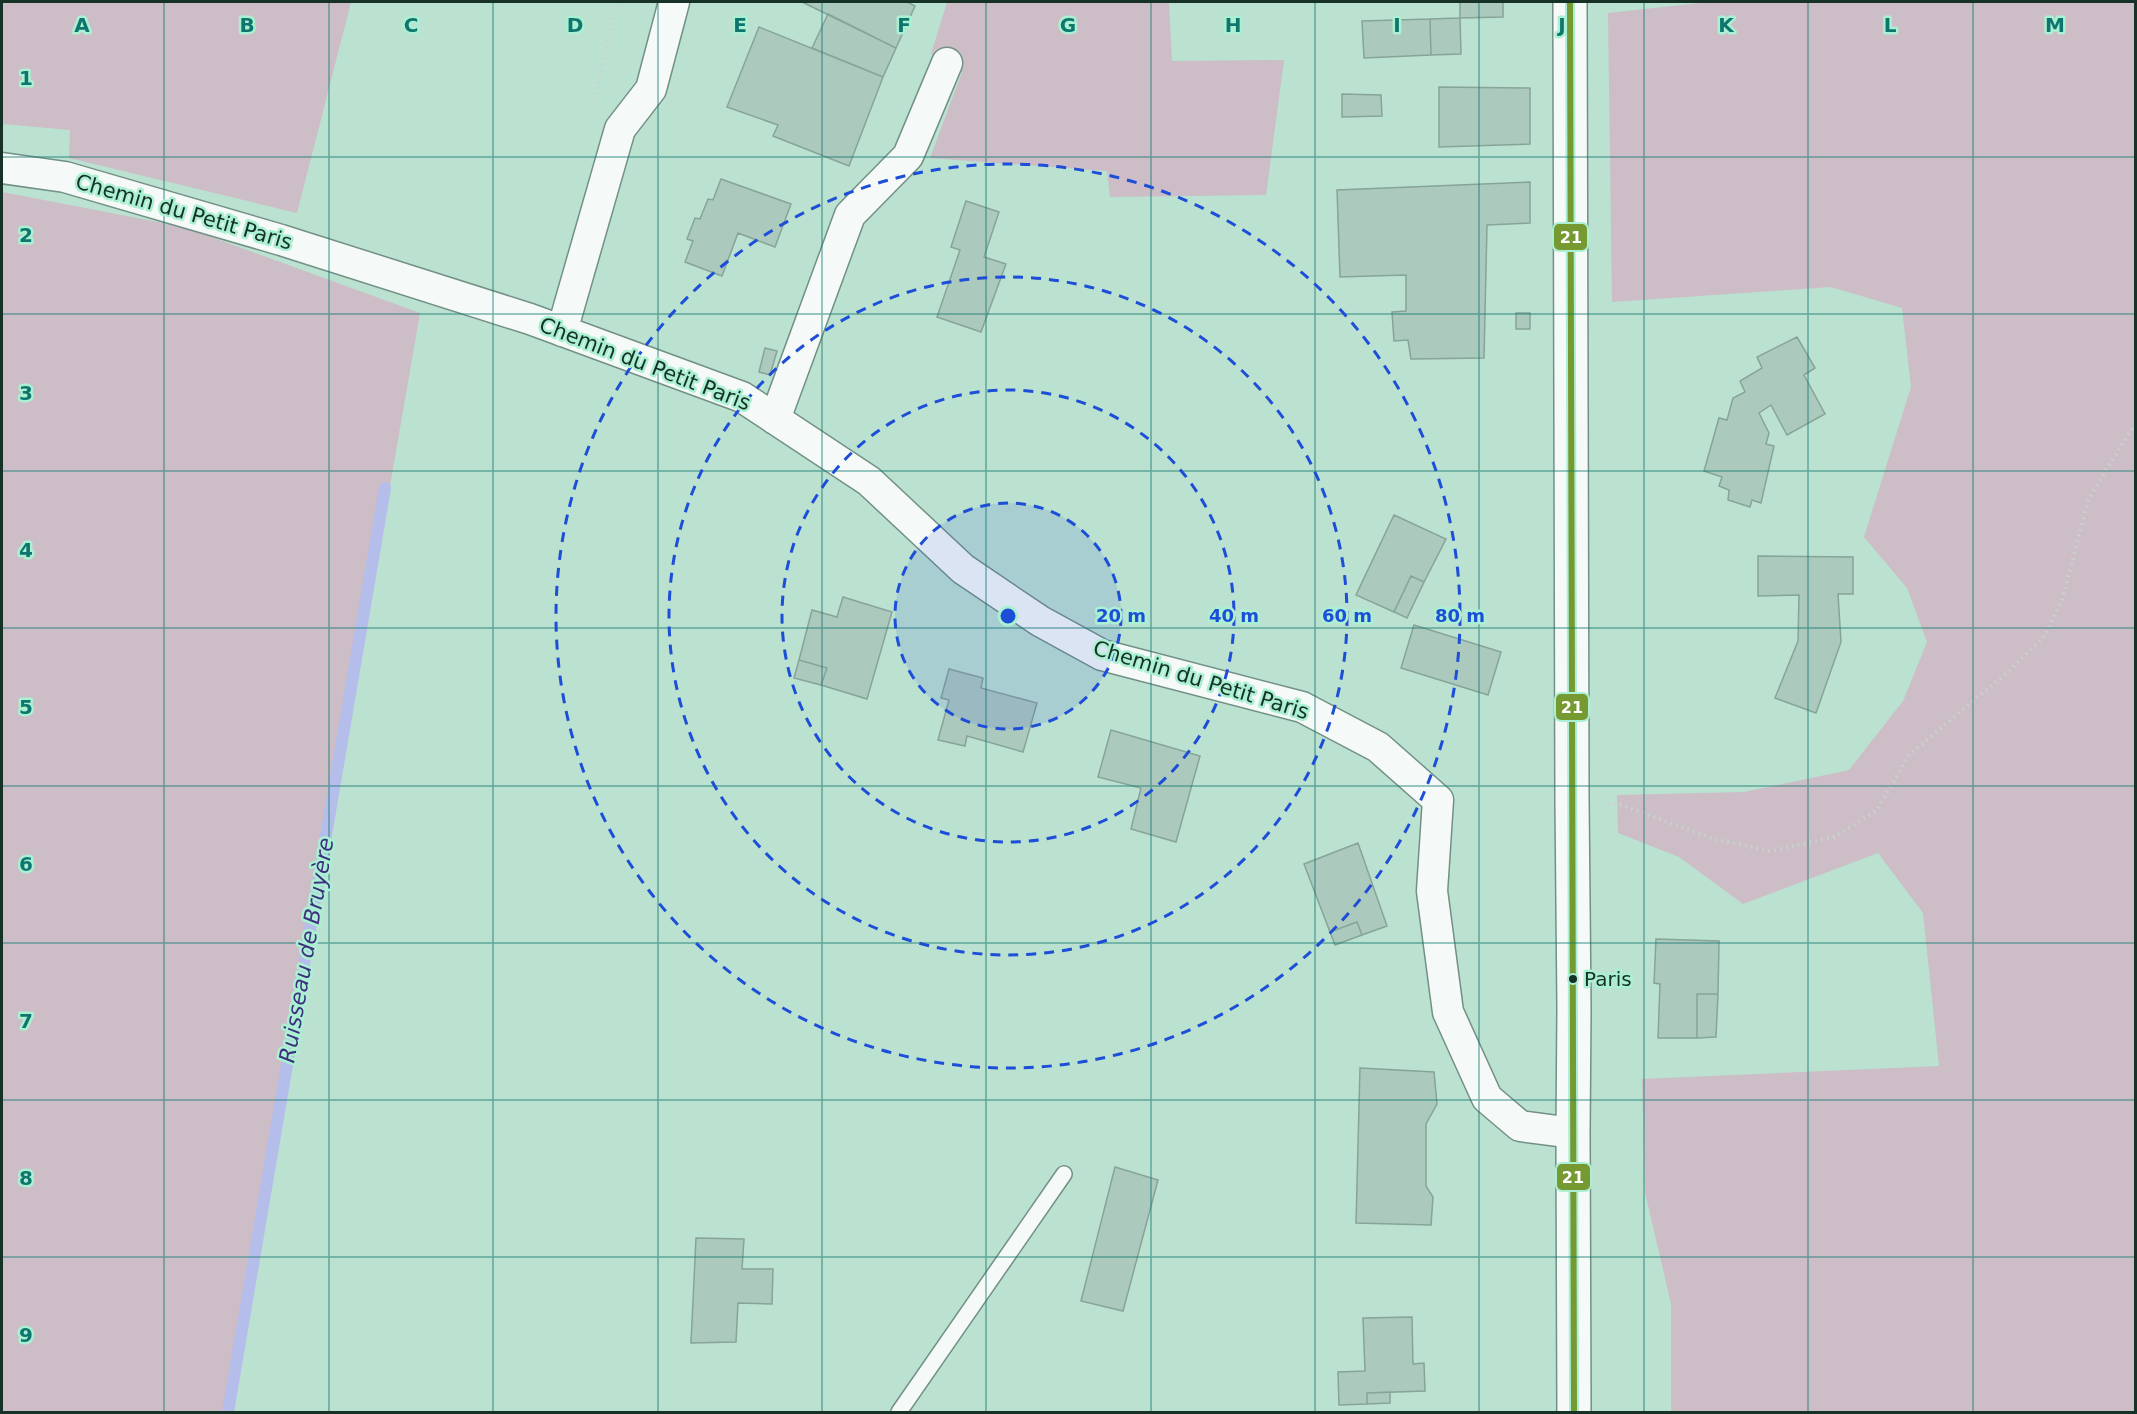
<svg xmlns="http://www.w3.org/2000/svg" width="2137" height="1414" viewBox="0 0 2137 1414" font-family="'DejaVu Sans',sans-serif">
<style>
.green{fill:#ccbdc7}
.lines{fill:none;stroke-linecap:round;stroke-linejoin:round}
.stream{stroke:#b5beea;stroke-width:12}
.building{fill:#acc9bd;stroke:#86a497;stroke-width:1.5}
.lane-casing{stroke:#729085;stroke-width:18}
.street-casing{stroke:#729085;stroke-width:33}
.secondary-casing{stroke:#729085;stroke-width:36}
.path{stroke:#c9d4cf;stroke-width:4;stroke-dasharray:1.5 4.5;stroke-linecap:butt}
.lane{stroke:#f5faf8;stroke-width:15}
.street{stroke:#f5faf8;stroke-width:30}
.secondary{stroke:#f5faf8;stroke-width:33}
.bus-1-casing{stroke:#acf0d3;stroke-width:10}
.bus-1{stroke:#769932;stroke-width:6}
.grid{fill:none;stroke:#0f766e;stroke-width:1.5;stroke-opacity:0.55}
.ring{fill:none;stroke:#1d4ed8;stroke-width:3;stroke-dasharray:10 8}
.bus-dot{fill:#163227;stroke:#acf0d3;stroke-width:2}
.labels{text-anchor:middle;stroke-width:5;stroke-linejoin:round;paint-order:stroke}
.bus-label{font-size:20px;fill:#163227;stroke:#acf0d3;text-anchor:start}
.street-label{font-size:21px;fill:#163227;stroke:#acf0d3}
.water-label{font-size:22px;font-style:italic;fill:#3d307f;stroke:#acf0d3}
.grid-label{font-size:20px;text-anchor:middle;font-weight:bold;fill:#0f766e;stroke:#acf0d3;stroke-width:5;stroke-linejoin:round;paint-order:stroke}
.centre{fill:#1d4ed8;stroke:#acf0d3;stroke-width:3}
.ring-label{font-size:18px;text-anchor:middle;font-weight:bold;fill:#1d4ed8;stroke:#acf0d3;stroke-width:5;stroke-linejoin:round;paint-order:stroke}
.line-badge{stroke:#acf0d3;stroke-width:2}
.badge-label{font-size:16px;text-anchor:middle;font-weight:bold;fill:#fff}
</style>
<rect width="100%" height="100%" fill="#bbe1d1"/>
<!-- green -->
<path class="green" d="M2 2H351L297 213 69 158 70 130 2 124Z
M947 2H1169L1172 61 1284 60 1266 195 1110 197 1107 171 930 158 962 72 931 54Z
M1709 2H2135V1412H1671V1304L1645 1192 1642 1079 1939 1066 1923 913 1878 853 1743 904 1679 857 1618 833 1617 795 1744 792 1849 770 1903 701 1927 642 1907 588 1864 537 1911 387 1902 308 1831 287 1612 302 1608 13Z
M2 192 184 227 420 313 229 1412H2Z"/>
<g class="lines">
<!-- stream -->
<path class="stream" d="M228 1412 385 488"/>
</g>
<!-- building -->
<path class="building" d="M802 2H907L915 6 896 48Z
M1460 2H1503V17L1460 18Z
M828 14 896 48 883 77 812 48Z
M1460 18 1461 54 1431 55 1430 19Z
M1430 19 1431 55 1364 58 1362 21Z
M759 27 883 77 849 166 773 136 778 125 727 107Z
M1439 87 1530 88V144L1439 147Z
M1342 94 1381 95 1382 116 1342 117Z
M721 179 791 204 775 247 738 233 722 276 685 262 693 241 687 239 695 218 700 219 708 199 713 200Z
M1530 182V223L1487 225 1484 358 1411 359 1408 340 1394 341 1392 312 1406 311V275L1340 277 1337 190Z
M966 201 999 212 984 257 1006 264 981 332 937 317 960 250 951 247Z
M1516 313H1530V329H1516Z
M1797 337 1815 368 1804 375 1825 414 1787 435 1771 405 1759 413 1769 433 1766 444 1774 446 1761 503 1752 500 1750 507 1728 500 1729 490 1719 486 1722 477 1704 471 1719 418 1727 420 1733 398 1745 392 1740 381 1762 368 1757 357Z
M765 348 777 351 770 375 759 372Z
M1394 515 1446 539 1424 582 1411 576 1394 612 1356 595Z
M1758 556 1853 557V594H1838L1841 642 1816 713 1775 698 1798 641 1799 595 1758 596Z
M1411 576 1424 582 1407 618 1394 612Z
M843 597 892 612 867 699 821 685 827 668 799 660 812 610 837 617Z
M1414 625 1501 652 1488 695 1401 668Z
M799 660 827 668 821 685 794 678Z
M949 669 983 678 981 688 1037 703 1023 752 967 736 965 746 938 740 949 700 941 698Z
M1111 730 1200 756 1176 842 1131 829 1141 788 1098 777Z
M1358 843 1387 926 1362 935 1357 922 1330 932 1304 864Z
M1357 922 1362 935 1335 945 1330 932Z
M1656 939 1719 941 1718 994H1697V1038H1658L1660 984 1654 983Z
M1697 994H1718L1716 1037 1697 1038Z
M1360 1068 1434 1072 1437 1104 1426 1124V1186L1433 1197 1431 1225 1356 1223Z
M1115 1167 1158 1180 1123 1311 1081 1301Z
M696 1238 744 1239 742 1269H773L772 1304 738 1303 736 1342 691 1343Z
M1412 1317 1413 1364 1424 1363 1425 1391 1367 1393V1404L1339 1405 1338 1372 1365 1371 1363 1318Z
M1390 1392V1403L1367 1404V1393Z"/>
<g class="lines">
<!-- lane casing -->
<g class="lane-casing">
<path id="lane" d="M899 1412 1064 1174"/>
</g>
<!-- street casing -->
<g class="street-casing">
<path id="street" d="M2 168 65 177 281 240 530 319 742 397 869 481 963 569 1040 621 1102 655 1302 707 1378 747 1438 800 1432 891 1448 1012 1487 1098 1520 1126 1573 1133
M562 331 620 129 651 89 674 2
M775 419 850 215 908 156 947 63"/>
</g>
<!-- secondary casing -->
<g class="secondary-casing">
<path id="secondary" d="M1570 2 1572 800 1574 1008 1573 1133 1574 1412"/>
</g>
<!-- path -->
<path class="path" d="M592 106 618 2
M1608 803 1619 804 1714 839 1771 851 1834 837 1876 811 1909 755 2009 671 2045 636 2062 600 2089 498 2136 422"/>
<!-- lane -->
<use href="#lane" class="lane"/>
<!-- street -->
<use href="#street" class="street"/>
<!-- secondary -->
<use href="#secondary" class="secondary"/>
<!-- bus-1 casing -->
<g class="bus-1-casing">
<path id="bus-1" d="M1570 2 1574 1412"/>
</g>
<!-- bus-1 -->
<use href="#bus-1" class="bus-1"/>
</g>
<!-- grid -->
<path class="grid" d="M164 2V1412M329 2V1412M493 2V1412M658 2V1412M822 2V1412M986 2V1412M1151 2V1412M1315 2V1412M1479 2V1412M1644 2V1412M1808 2V1412M1973 2V1412M2 157H2136M2 314H2136M2 471H2136M2 628H2136M2 786H2136M2 943H2136M2 1100H2136M2 1257H2136"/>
<!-- distance rings -->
<circle cx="1008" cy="616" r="113" fill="#1d4ed8" fill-opacity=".12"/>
<g class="ring">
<circle cx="1008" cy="616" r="113"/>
<circle cx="1008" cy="616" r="226"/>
<circle cx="1008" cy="616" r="339"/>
<circle cx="1008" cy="616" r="452"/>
</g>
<!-- markers -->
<circle class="bus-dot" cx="1573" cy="979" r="5"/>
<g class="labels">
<!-- bus labels -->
<g class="bus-label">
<text x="1584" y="986">Paris</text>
</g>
<!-- street labels -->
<g class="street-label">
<text transform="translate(184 212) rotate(16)" y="7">Chemin du Petit Paris</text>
<text transform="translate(645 364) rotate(21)" y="7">Chemin du Petit Paris</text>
<text transform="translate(1201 680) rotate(17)" y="7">Chemin du Petit Paris</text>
</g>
<!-- water labels -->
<g class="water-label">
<text transform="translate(306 950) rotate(-80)" y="8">Ruisseau de Bruyère</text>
</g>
</g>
<g class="grid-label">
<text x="82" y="32">A</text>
<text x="247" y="32">B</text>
<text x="411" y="32">C</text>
<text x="575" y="32">D</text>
<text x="740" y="32">E</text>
<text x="904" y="32">F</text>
<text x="1068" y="32">G</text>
<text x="1233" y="32">H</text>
<text x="1397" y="32">I</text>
<text x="1562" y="32">J</text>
<text x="1726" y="32">K</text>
<text x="1890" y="32">L</text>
<text x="2055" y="32">M</text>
<text x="26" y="85">1</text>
<text x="26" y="242">2</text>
<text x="26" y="400">3</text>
<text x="26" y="557">4</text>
<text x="26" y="714">5</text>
<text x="26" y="871">6</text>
<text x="26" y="1028">7</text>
<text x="26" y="1185">8</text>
<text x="26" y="1342">9</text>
</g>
<circle cx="1008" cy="616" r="9" class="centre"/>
<g class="ring-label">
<text x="1121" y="622">20 m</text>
<text x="1234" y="622">40 m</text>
<text x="1347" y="622">60 m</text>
<text x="1460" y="622">80 m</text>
</g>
<g class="line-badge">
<rect x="1553" y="223" width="35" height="28" rx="6" fill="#769932"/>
<rect x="1555" y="693" width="34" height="28" rx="6" fill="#769932"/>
<rect x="1556" y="1163" width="35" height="28" rx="6" fill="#769932"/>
</g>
<g class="badge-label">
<text x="1571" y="243">21</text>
<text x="1572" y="713">21</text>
<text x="1573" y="1183">21</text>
</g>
<!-- border -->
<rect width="2137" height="1414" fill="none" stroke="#163227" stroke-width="6"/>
</svg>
